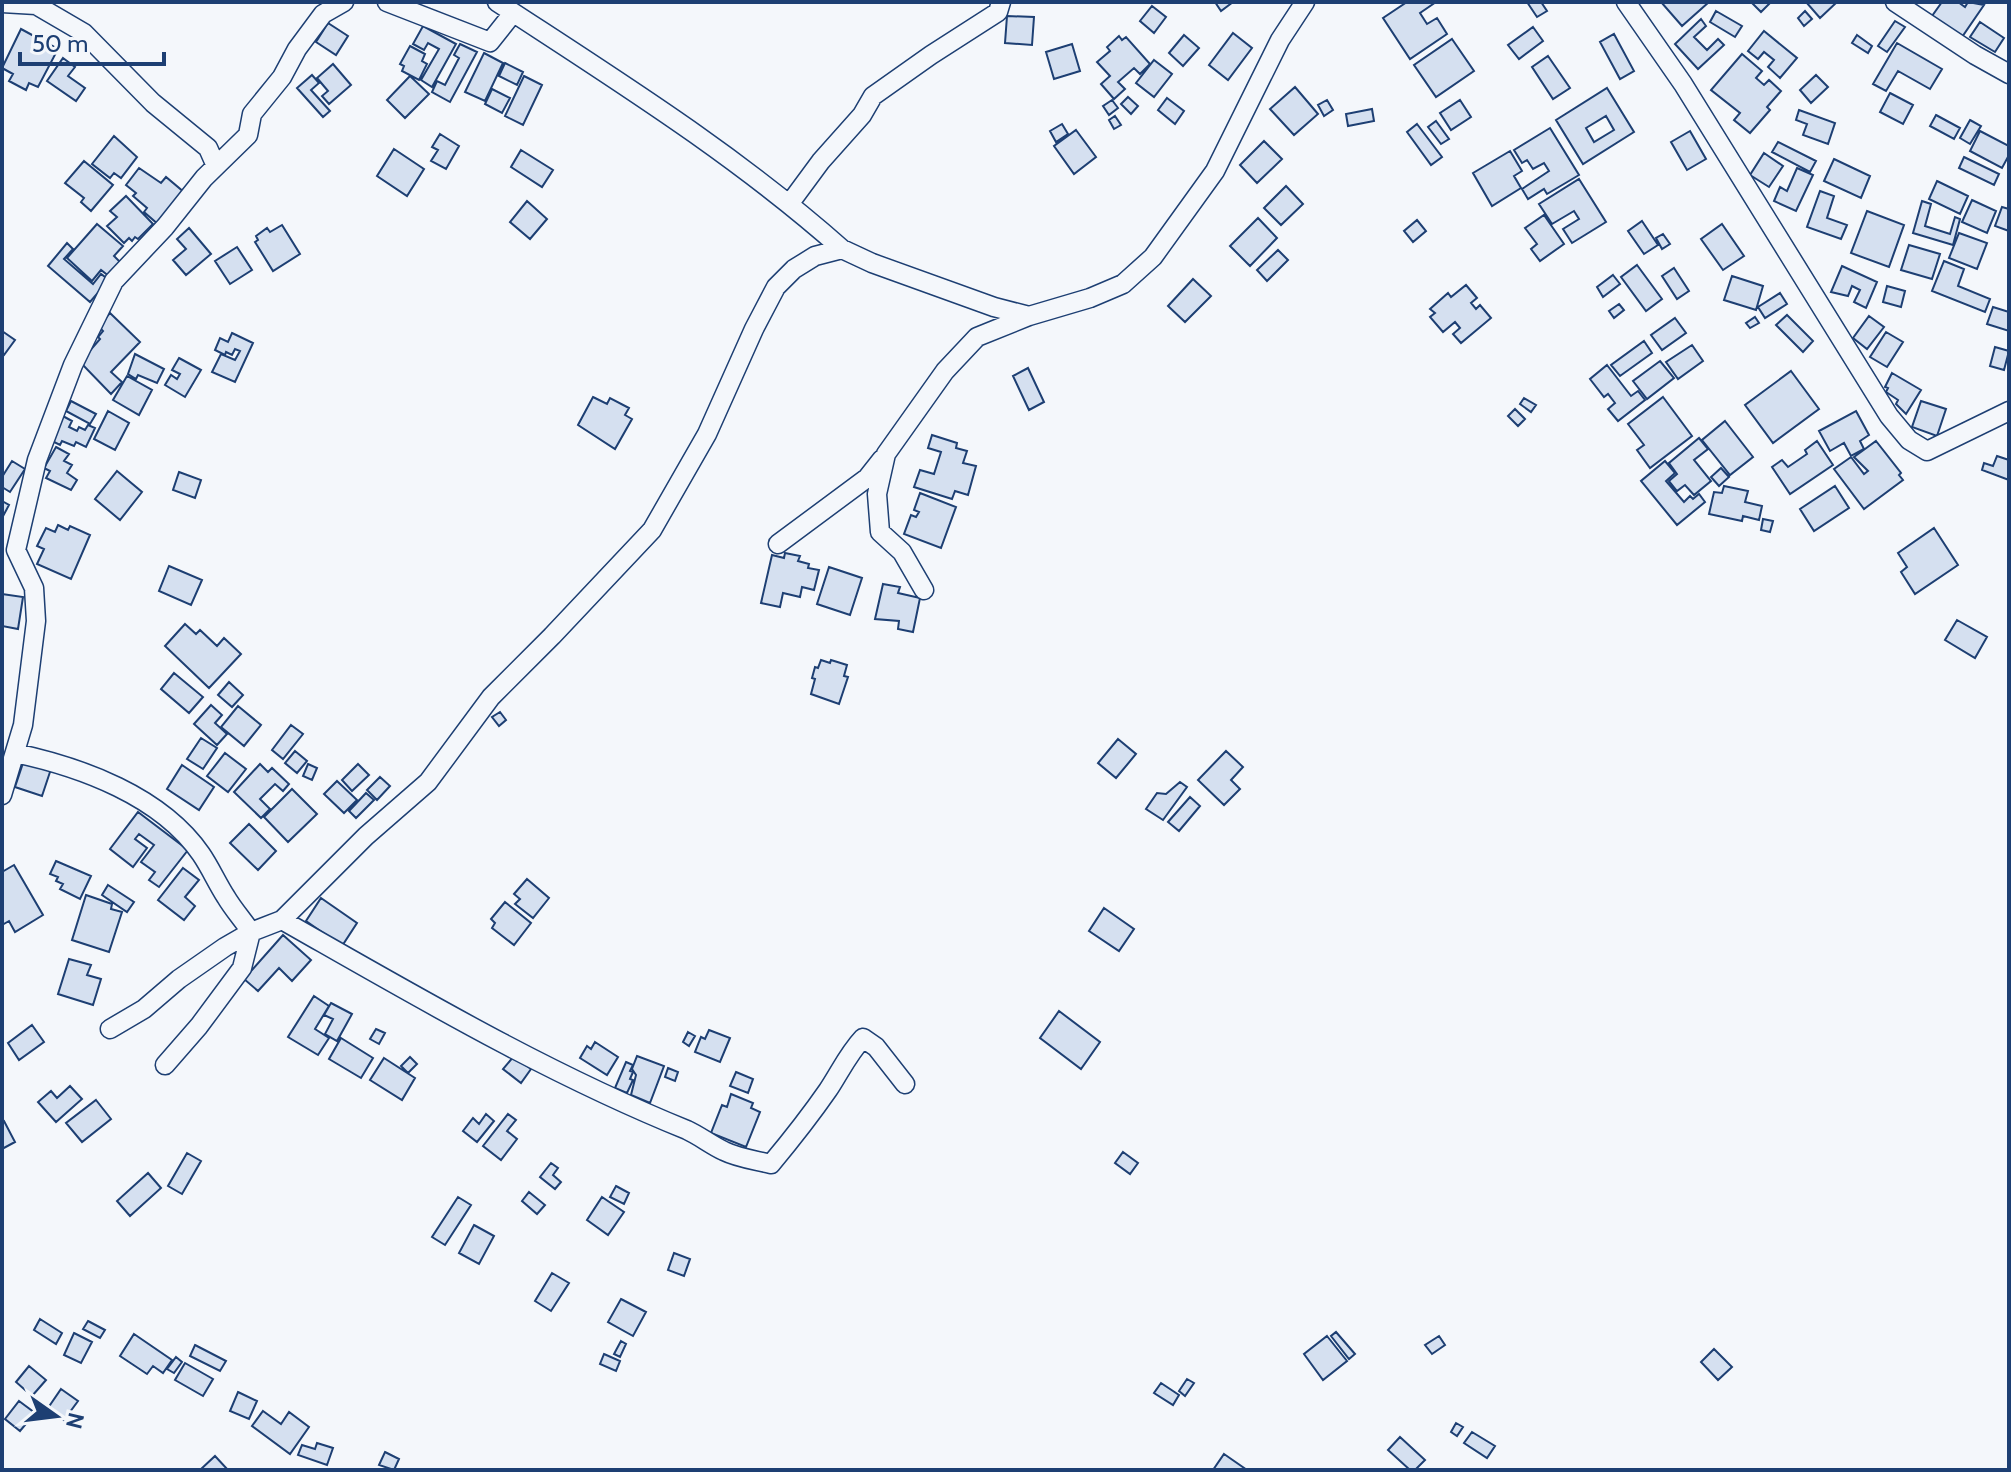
<svg xmlns="http://www.w3.org/2000/svg" width="2011" height="1472" viewBox="0 0 2011 1472" font-family="Cabin,sans-serif">
<style>
.building{fill:#d5e0f0;stroke:#1d3f73;stroke-width:2;fill-rule:evenodd}
.lines{fill:none;stroke-linecap:round;stroke-linejoin:round}
.minor-casing{stroke:#1d3f73;stroke-width:21}
.minor{stroke:#f4f7fb;stroke-width:18}
</style>
<rect width="100%" height="100%" fill="#f4f7fb"/>
<!-- building -->
<path class="building" d="M1215 2H1233L1221 11Z
M1407 2H1436L1420 13 1427 24 1437 18 1447 34 1410 59 1383 18Z
M1527 2H1541L1547 11 1537 17Z
M1661 2H1709L1682 26Z
M1751 2H1771L1761 12Z
M1806 2H1837L1820 18Z
M1942 2H1958L1965 7 1968 2 1984 5 1962 37 1932 16Z
M1152 6 1166 17 1154 33 1140 21Z
M1716 11 1742 26 1735 37 1710 22Z
M1805 11 1812 19 1804 26 1798 18Z
M1007 16 1034 17 1032 45 1005 43Z
M1701 19 1706 26 1694 37 1707 50 1718 39 1724 45 1698 69 1675 44Z
M1895 21 1905 27 1887 52 1878 46Z
M1980 22 2004 38 1995 52 1970 37Z
M328 23 348 36 336 55 316 42Z
M423 26 456 44 432 87 421 80 439 49 428 43 424 50 413 44Z
M1533 27 1543 41 1519 59 1508 45Z
M21 29 58 49 38 87 29 83 26 90 9 81 13 74 2 68Z
M1764 31 1797 58 1780 78 1768 67 1774 60 1764 52 1758 59 1748 51Z
M1233 33 1252 48 1228 80 1209 65Z
M1614 34 1634 71 1620 79 1600 42Z
M1184 35 1199 48 1183 66 1169 53Z
M1857 35 1872 46 1868 53 1852 43Z
M1119 36 1122 40 1126 37 1150 64 1140 74 1134 68 1118 82 1125 89 1114 99 1101 84 1110 76 1097 62 1110 51 1107 47Z
M1452 39 1474 71 1436 97 1414 65Z
M1897 43 1942 69 1930 89 1898 71 1886 91 1873 84Z
M460 44 477 52 450 102 432 92 437 81 445 85 459 58 454 55Z
M1072 44 1080 71 1054 79 1046 52Z
M410 46 425 54 422 61 427 64 419 80 402 71 404 66 400 64Z
M484 53 503 63 485 101 465 92Z
M1742 54 1762 71 1756 78 1764 85 1769 80 1781 91 1767 107 1770 110 1750 133 1734 120 1740 113 1711 90Z
M1548 56 1570 88 1553 99 1532 67Z
M63 58 75 67 68 76 85 88 76 101 47 81Z
M1154 60 1172 74 1154 97 1136 83Z
M505 63 523 72 517 85 499 76Z
M333 64 351 85 329 104 322 96 328 91 317 78Z
M312 75 319 83 311 90 330 111 323 117 297 88Z
M1816 75 1828 87 1811 103 1800 90Z
M410 76 429 94 405 118 387 100Z
M524 76 542 85 523 125 505 116Z
M1295 87 1318 114 1294 135 1270 109Z
M1607 88 1634 132 1583 164 1556 120ZM1606 116 1614 130 1594 142 1586 128Z
M492 89 510 98 502 113 485 104Z
M1890 93 1913 105 1903 124 1880 112Z
M1128 97 1138 106 1131 114 1121 104Z
M1167 98 1184 111 1175 124 1158 110Z
M1112 100 1118 108 1109 115 1103 106Z
M1327 100 1333 110 1324 116 1318 105Z
M1460 100 1471 117 1451 130 1440 113Z
M1372 109 1374 121 1348 126 1346 114Z
M1799 110 1835 123 1828 144 1803 135 1807 124 1796 120Z
M1936 115 1960 128 1954 139 1930 126Z
M1115 116 1121 125 1114 129 1109 120Z
M1970 120 1981 126 1970 144 1960 138Z
M1436 121 1449 139 1441 144 1428 127Z
M1062 124 1068 134 1056 142 1050 131Z
M1417 124 1442 157 1431 165 1407 132Z
M1550 128 1579 175 1547 194 1544 189 1528 199 1522 189 1549 171 1544 163 1533 169 1527 160 1522 163 1514 150Z
M1076 130 1096 157 1074 174 1054 146Z
M1690 131 1706 159 1687 170 1671 142Z
M1980 131 2009 146V155L2002 168 1970 151Z
M440 134 459 146 446 169 431 161 438 150 432 147Z
M114 136 137 157 121 178 114 173 110 178 92 164Z
M1264 141 1282 159 1257 183 1240 165Z
M1778 142 1816 161 1810 172 1772 152Z
M394 149 424 169 407 196 377 176Z
M521 150 553 170 542 187 511 167Z
M1510 151 1522 171 1514 176 1521 188 1492 206 1473 173Z
M1764 153 1783 166 1769 187 1750 175Z
M1964 157 1999 174 1994 185 1959 168Z
M1834 159 1870 176 1861 198 1824 181Z
M84 161 113 185 91 211 81 202 84 198 65 183Z
M139 168 161 183 166 177 185 193 159 225 144 212 147 208 133 196 136 193 126 185Z
M1797 168 1813 175 1796 211 1774 201 1780 187 1787 191Z
M1579 179 1606 222 1572 243 1563 229 1579 219 1574 211 1552 224 1539 204Z
M1937 181 1968 196 1960 214 1929 199Z
M1286 186 1303 204 1281 225 1264 208Z
M1820 191 1834 196 1827 218 1847 225 1841 239 1807 227Z
M126 196 153 224 138 239 135 237 132 241 129 238 124 243 107 226 117 217 110 211Z
M1972 200 1996 211 1987 233 1962 222Z
M527 201 547 219 530 239 510 222Z
M1922 201 1931 204 1925 226 1950 234 1955 217 1960 219 1953 245 1913 233Z
M2002 207 2009 209V231L1995 226Z
M1867 211 1904 225 1889 267 1851 253Z
M1544 215 1564 244 1540 261 1531 249 1537 244 1525 228Z
M1258 218 1277 238 1250 266 1230 246Z
M1417 220 1426 231 1413 242 1404 231Z
M1642 221 1658 245 1644 254 1628 231Z
M97 224 123 246 114 256 122 264 110 277 101 270 92 281 67 258Z
M1722 224 1744 256 1723 270 1701 239Z
M282 225 300 254 273 271 255 242 258 240 256 236 267 228 270 232Z
M189 228 211 254 186 275 173 260 186 249 177 239Z
M1959 233 1987 243 1977 269 1949 258Z
M1663 234 1670 244 1662 249 1656 238Z
M67 243 73 249 64 259 93 284 101 274 109 280 90 302 48 266Z
M1909 245 1940 254 1932 279 1901 270Z
M237 247 252 270 230 284 215 261Z
M1278 250 1288 260 1267 281 1257 270Z
M1944 261 1964 269 1958 286 1990 299 1985 312 1932 291Z
M1637 265 1662 299 1646 311 1621 277Z
M1842 266 1877 282 1866 308 1854 302 1860 290 1852 286 1848 296 1831 292Z
M1674 268 1689 291 1677 299 1662 276Z
M1613 275 1620 284 1603 297 1597 287Z
M1732 276 1763 286 1756 310 1724 300Z
M1193 279 1211 296 1185 322 1168 306Z
M1466 285 1477 298 1471 303 1476 309 1480 305 1491 318 1461 343 1453 334 1460 328 1455 322 1443 332 1430 317 1435 313 1430 309 1448 293 1451 297Z
M1887 286 1905 291 1901 307 1883 302Z
M1780 293 1787 304 1765 318 1758 307Z
M1619 304 1624 310 1614 318 1609 311Z
M1993 307 2009 312V331L1987 324Z
M110 313 140 342 111 372 122 382 111 394 80 362 100 339 98 337 103 331 98 326Z
M1787 315 1813 341 1803 352 1776 325Z
M1869 316 1884 327 1867 349 1853 338Z
M1755 317 1759 323 1750 328 1746 323Z
M1675 318 1686 333 1662 350 1651 335Z
M2 331 15 340 4 355 2 354Z
M1886 332 1903 342 1887 367 1870 357Z
M232 333 253 343 235 382 212 372 221 354 235 360 240 351 235 349 232 355 226 352 225 355 215 350 220 338 228 342Z
M1644 341 1652 353 1620 376 1611 365Z
M1692 345 1703 361 1678 379 1666 362Z
M1995 347 2009 351 2004 370 1990 366Z
M135 354 164 369 157 383 138 375 136 379 128 374Z
M179 358 201 370 185 397 165 385 171 375 177 379 180 374 172 370Z
M1660 361 1674 378 1647 399 1633 381Z
M1607 365 1631 396 1638 391 1645 400 1618 421 1608 409 1615 403 1608 394 1604 397 1590 379Z
M1028 368 1044 402 1029 410 1013 376Z
M1791 371 1819 409 1773 443 1745 405Z
M1892 373 1921 390 1906 414 1896 404 1898 400 1886 392 1888 388 1885 387Z
M127 376 152 390 139 415 113 400Z
M593 397 607 404 610 398 629 408 625 415 632 419 615 449 578 425Z
M1663 397 1692 436 1650 468 1637 450 1644 445 1628 424Z
M1524 398 1536 405 1531 412 1520 404Z
M71 401 96 414 90 424 66 411Z
M1921 401 1946 409 1937 436 1912 427Z
M1515 409 1525 419 1518 426 1508 416Z
M108 411 129 423 115 450 94 439Z
M1856 411 1869 435 1860 441 1864 449 1851 456 1844 443 1830 451 1819 431Z
M61 415 72 421 69 427 77 431 79 427 85 430 88 425 95 428 86 447 76 442 74 446 62 441 60 445 50 440Z
M1725 421 1753 457 1730 475 1702 440Z
M932 435 957 443 956 448 967 451 963 463 976 466 968 495 955 491 952 499 914 487 920 470 934 474 941 452 928 448Z
M1699 438 1708 449 1694 460 1711 481 1694 495 1685 485 1677 491 1669 481 1677 474 1669 463Z
M1817 441 1833 465 1790 494 1772 467 1782 460 1788 467 1807 454 1805 450Z
M1876 441 1901 473 1899 475 1903 480 1864 509 1834 469 1851 457 1864 474 1868 471 1854 457Z
M56 447 69 454 64 461 72 465 67 473 77 480 71 490 46 478 50 471 44 468Z
M1997 456 2009 460V480L1982 470 1984 463 1993 466Z
M12 461 25 469 10 492 2 487V477Z
M1665 461 1675 473 1666 481 1684 502 1690 496 1693 499 1699 494 1705 502 1677 525 1641 481Z
M1721 468 1729 477 1719 486 1711 477Z
M117 471 142 492 120 520 95 499Z
M179 472 201 480 195 498 173 490Z
M1724 486 1748 491 1745 502 1762 506 1759 520 1743 516 1742 521 1709 514 1714 492 1722 493Z
M1835 486 1849 508 1814 531 1800 509Z
M920 493 956 507 941 548 904 534 911 515 916 517 919 512 914 510Z
M2 501 9 505 2 518Z
M1763 519 1773 521 1770 532 1761 530Z
M58 525 68 530 70 526 90 535 71 579 37 564 44 549 37 546 46 528 55 532Z
M1934 528 1958 565 1915 594 1901 572 1907 567 1898 553Z
M785 553 800 556 798 561 809 564 808 568 819 570 814 590 802 587 800 597 783 593 780 607 761 603 772 555 784 558Z
M169 566 202 580 191 605 159 591Z
M829 567 862 578 850 615 817 604Z
M883 584 900 587 898 593 920 598 913 632 898 629 899 621 875 619Z
M2 594 23 597 18 629 2 626Z
M1957 620 1987 637 1975 658 1945 640Z
M185 624 196 634 200 630 217 646 224 638 241 654 209 688 165 646Z
M821 660 830 663 831 660 847 665 844 676 848 677 839 704 811 694 815 679 812 678 815 667 818 668Z
M174 673 203 697 189 713 161 689Z
M229 682 243 695 232 707 218 695Z
M211 705 222 715 215 723 227 734 217 745 194 724Z
M238 706 261 725 244 746 221 727Z
M500 712 506 720 499 726 492 717Z
M291 725 303 734 283 759 272 750Z
M201 738 217 748 203 769 187 759Z
M1118 739 1136 754 1116 778 1098 763Z
M295 751 307 761 297 773 285 763Z
M1226 751 1243 767 1231 780 1240 789 1224 805 1198 780Z
M225 753 246 769 228 792 207 776Z
M24 760 51 769 42 796 15 787Z
M260 764 268 772 272 768 289 784 283 791 275 784 260 799 270 809 261 818 234 792Z
M308 764 317 768 312 780 303 776Z
M358 764 369 775 352 791 342 780Z
M182 765 214 787 199 810 167 789Z
M380 777 390 786 377 800 367 790Z
M337 781 357 800 344 813 324 794Z
M1180 782 1187 787 1163 820 1146 809 1157 793 1166 794Z
M292 789 317 814 288 842 264 817Z
M366 793 374 800 356 818 349 811Z
M1190 797 1200 806 1179 831 1168 822Z
M138 812 188 850 159 887 149 880 155 872 141 862 154 845 139 834 135 839 147 848 133 867 110 849Z
M249 824 276 851 258 870 230 843Z
M56 861 91 876 80 899 60 889 63 884 56 881 58 877 50 874Z
M14 865 43 915 15 932 9 921 2 925V872Z
M183 868 199 880 185 897 195 906 184 920 158 900Z
M527 879 549 898 533 918 515 904 520 899 514 894Z
M108 885 134 902 127 912 102 895Z
M86 895 112 904 111 909 122 912 109 952 72 940Z
M321 898 357 923 342 946 306 921Z
M505 902 531 923 514 945 492 928 495 923 491 919Z
M1104 908 1134 929 1119 951 1089 931Z
M283 935 311 960 292 981 279 968 258 991 244 979Z
M69 959 91 965 87 975 101 979 93 1005 58 994Z
M314 996 329 1006 315 1029 329 1038 318 1055 288 1037Z
M331 1003 352 1014 337 1041 325 1034 333 1019 324 1015Z
M1059 1011 1100 1042 1081 1069 1040 1038Z
M32 1025 44 1042 19 1060 8 1043Z
M376 1029 385 1033 379 1044 370 1039Z
M709 1030 730 1038 720 1062 695 1052 701 1037 705 1039Z
M688 1032 695 1036 689 1046 683 1042Z
M341 1038 373 1058 361 1078 329 1059Z
M595 1042 618 1057 607 1075 580 1058 587 1046 591 1049Z
M514 1056 531 1069 521 1083 503 1069Z
M637 1056 664 1066 650 1103 631 1095 636 1075 632 1069Z
M410 1057 417 1064 408 1073 401 1066Z
M384 1058 415 1078 402 1100 370 1080Z
M626 1062 633 1065 630 1071 633 1072 630 1079 633 1080 627 1093 615 1088Z
M668 1068 678 1072 675 1081 665 1077Z
M736 1072 753 1079 748 1093 730 1086Z
M70 1086 82 1099 56 1122 38 1102 51 1091 57 1098Z
M731 1094 753 1103 751 1108 760 1112 746 1147 711 1133 722 1105 727 1107Z
M96 1100 111 1119 82 1142 66 1123Z
M486 1114 494 1121 477 1142 463 1131 473 1118 479 1124Z
M508 1114 516 1120 507 1131 517 1139 501 1160 483 1146Z
M4 1121 15 1142 2 1149V1122Z
M1123 1152 1138 1163 1130 1174 1115 1163Z
M187 1153 201 1161 182 1194 168 1186Z
M551 1163 558 1168 553 1175 561 1182 555 1189 540 1177Z
M148 1173 161 1188 130 1216 117 1201Z
M616 1186 629 1193 624 1204 610 1197Z
M529 1192 545 1205 537 1214 522 1201Z
M458 1197 471 1205 445 1245 432 1237Z
M602 1197 624 1212 608 1235 587 1220Z
M474 1225 494 1236 479 1264 459 1253Z
M674 1253 690 1259 684 1276 668 1270Z
M552 1273 569 1283 551 1311 535 1301Z
M621 1299 646 1312 633 1336 608 1322Z
M40 1319 62 1333 56 1344 34 1330Z
M88 1321 105 1330 100 1338 83 1329Z
M1336 1332 1355 1354 1349 1359 1331 1336Z
M74 1333 92 1342 81 1363 64 1355Z
M134 1334 172 1360 163 1373 153 1366 147 1374 120 1356Z
M1327 1336 1347 1361 1323 1380 1304 1354Z
M1439 1336 1445 1345 1432 1354 1425 1345Z
M621 1341 626 1344 620 1357 614 1354Z
M195 1345 226 1361 220 1371 190 1356Z
M1714 1349 1732 1367 1718 1380 1701 1362Z
M604 1354 620 1361 616 1371 600 1364Z
M176 1357 182 1362 174 1373 167 1369Z
M185 1363 213 1379 203 1396 175 1380Z
M29 1366 46 1380 32 1396 16 1382Z
M1187 1379 1194 1383 1185 1396 1179 1391Z
M1161 1383 1179 1395 1173 1405 1154 1393Z
M61 1389 78 1401 64 1420 48 1408Z
M238 1392 257 1401 249 1419 230 1411Z
M19 1401 35 1413 20 1431 5 1419Z
M263 1411 281 1424 289 1412 309 1427 290 1454 252 1426Z
M1456 1423 1463 1427 1457 1436 1451 1432Z
M1472 1432 1495 1446 1487 1458 1464 1443Z
M1400 1437 1425 1460 1415 1470H1410L1388 1450Z
M317 1443 333 1448 327 1465 298 1455 302 1445 315 1449Z
M385 1452 399 1459 394 1470 379 1465Z
M1224 1454 1247 1470H1213Z
M215 1456 228 1470H200Z"/>
<g class="lines">
<!-- minor casing -->
<g class="minor-casing">
<path id="minor" d="M387 2 490 42 513 13
M497 2C616 80 735 154 842 249
M1626 2 1683 84 1889 416 1909 440 1927 451 2009 411
M1895 2 1975 55 2009 74
M2 3 36 5 84 33 153 103 208 148 216 166
M790 203 821 161 862 115 873 96 931 55 998 12 1001 2
M778 544 867 478 882 459
M924 590 902 552 880 532 877 494 886 454 945 371 977 337 1029 316
M15 753C81 767 161 796 201 854 210 867 217 883 226 897 233 909 243 920 251 932L242 968 199 1026 165 1065
M2 795 23 725 36 621 34 588 16 550 37 460 73 365 114 281 165 227 204 178 248 135 252 114 282 77 297 49 323 14 344 2
M282 920C414 995 546 1073 687 1130 700 1136 711 1145 724 1151 738 1158 755 1160 771 1164 791 1140 810 1116 828 1090 840 1072 848 1054 863 1038L876 1047 905 1084
M110 1029 144 1009 179 979 225 947 251 932 282 920 366 836 428 782 491 697 552 636 652 530 707 434 754 329 776 287 794 269 815 256 842 249 872 263 994 307 1029 316 1090 298 1123 284 1153 257 1215 171 1280 40 1305 2"/>
</g>
<!-- minor -->
<use href="#minor" class="minor"/>
</g>
<!-- border -->
<rect width="2011" height="1472" fill="none" stroke="#1d3f73" stroke-width="8"/>
<!-- north arrow -->
<g transform="translate(56 1416) rotate(104)" stroke="#f4f7fb" stroke-width="6" paint-order="stroke">
<path d="M0-6L14 30L0 20L-14 30Z" fill="#1d3f73"/>
<text y="-12" font-size="22" font-weight="bold" text-anchor="middle" fill="#1d3f73">N</text>
</g>
<!-- scale -->
<path d="M20 52v12h144v-12" fill="none" stroke="#1d3f73" stroke-width="4"/>
<text x="32" y="52" font-size="24" fill="#1d3f73" stroke="#f4f7fb" stroke-width="6" paint-order="stroke">50 m</text>
</svg>
